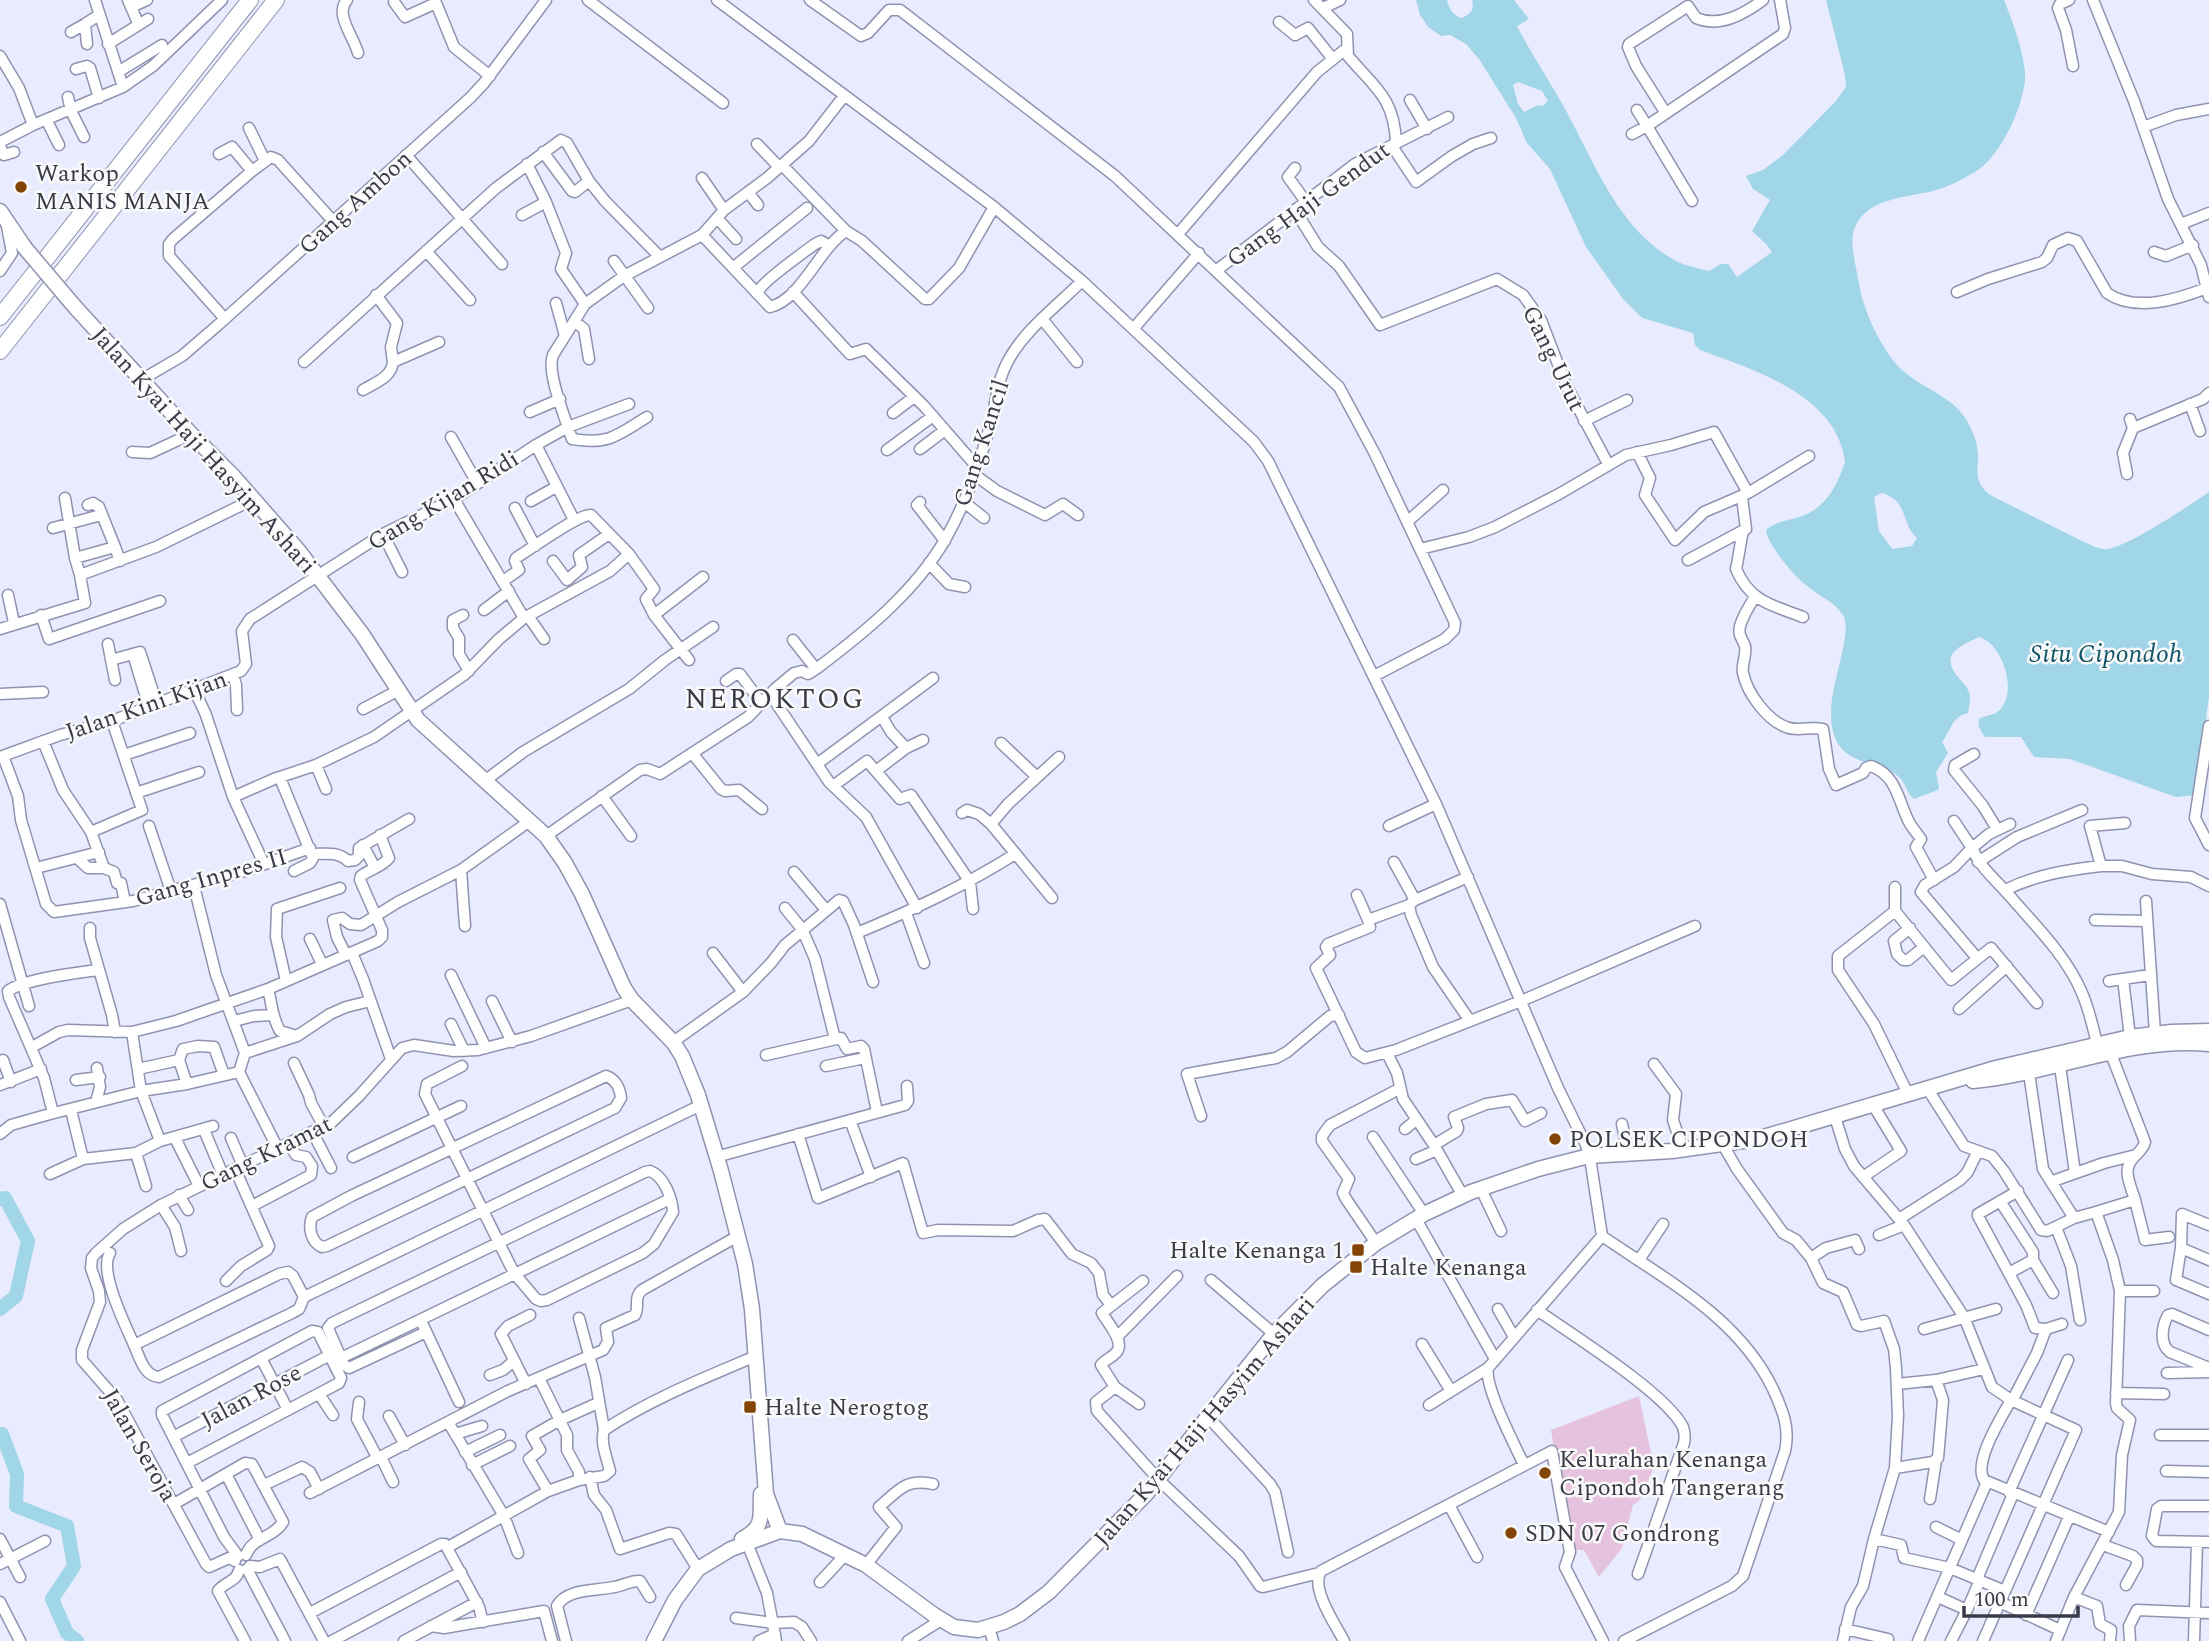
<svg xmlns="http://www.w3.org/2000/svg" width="2209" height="1641" viewBox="0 0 2209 1641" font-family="Spectral,serif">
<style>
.green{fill:#e5c3de}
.water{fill:#a1d5e8;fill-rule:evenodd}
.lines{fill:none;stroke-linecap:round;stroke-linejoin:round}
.river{stroke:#a1d5e8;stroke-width:14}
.minor-casing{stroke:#8f93b0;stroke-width:13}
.major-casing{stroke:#8f93b0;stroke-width:17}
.highway-casing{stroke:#8f93b0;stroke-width:18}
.minor{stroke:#fff;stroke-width:10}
.major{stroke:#fff;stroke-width:14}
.highway{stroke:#fff;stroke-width:16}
.major-bridge-casing{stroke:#8f93b0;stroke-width:17;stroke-linecap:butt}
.major-bridge{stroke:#fff;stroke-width:14}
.poi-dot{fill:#834506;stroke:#fafafa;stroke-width:2.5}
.labels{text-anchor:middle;stroke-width:5;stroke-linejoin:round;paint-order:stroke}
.poi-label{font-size:24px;fill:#393b47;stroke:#fafafa;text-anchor:start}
.street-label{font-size:24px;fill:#393b47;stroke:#fafafa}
.water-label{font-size:26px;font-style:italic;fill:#105569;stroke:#fafafa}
.quarter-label{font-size:28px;letter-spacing:2px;fill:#393b47;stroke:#fafafa}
</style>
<rect width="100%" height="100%" fill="#e9ecfe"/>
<!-- green -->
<path class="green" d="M1639 1396 1654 1467 1639 1501 1633 1505 1622 1548 1599 1577 1584 1550H1571L1551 1430Z"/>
<!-- water -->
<path class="water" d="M1416 0H1447C1449 9 1453 16 1462 18 1472 13 1474 10 1472 0H1514L1529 19 1517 26C1530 52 1546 75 1560 100 1593 157 1616 230 1678 262 1687 266 1699 268 1709 271L1721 264H1728L1737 277 1772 252 1766 244 1752 231 1770 200 1753 189 1746 176 1763 170 1783 155 1835 102 1846 87 1845 75 1826 0H2004C2013 23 2022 46 2025 72 2027 100 2002 154 1978 170 1967 177 1952 185 1940 189 1913 198 1869 195 1855 227 1848 243 1857 268 1859 284 1863 310 1882 351 1901 369 1918 385 1942 393 1958 409 1967 418 1975 434 1977 447 1981 468 1970 479 1990 495L2082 541C2091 545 2099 550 2108 549 2129 546 2190 505 2209 492V696L2196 795 2176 797 2070 759 2034 757 2021 737H1985C1981 731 1976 725 1980 718 1985 716 1992 715 1996 713 2020 697 2004 644 1979 637 1960 646 1939 654 1958 677 1961 681 1966 685 1968 690 1972 697 1969 706 1968 713 1952 716 1951 731 1942 742L1948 753 1936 772 1939 787 1938 790 1914 799C1906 793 1906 783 1899 777 1887 765 1857 765 1842 749 1811 713 1857 640 1843 615 1834 601 1818 596 1806 585 1794 576 1767 544 1766 530 1778 520 1789 521 1802 516 1827 507 1837 485 1845 462 1837 395 1754 370 1700 350L1695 345 1693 333 1642 318 1623 299 1586 247 1550 169 1527 143 1516 118 1479 59 1466 44 1450 35 1441 36 1428 27 1420 15ZM1518 82 1542 91 1548 101 1543 106 1538 105 1524 112 1518 104 1513 85ZM1882 493C1910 502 1900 523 1917 538L1912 546 1892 549 1879 531 1874 497Z"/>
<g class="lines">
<!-- river -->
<path class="river" d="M0 1199 5 1198 28 1241 16 1296 0 1309
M0 1434H2L17 1474 16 1506 67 1526 74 1566 52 1599 67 1633 77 1641"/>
<!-- minor casing -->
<g class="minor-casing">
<path id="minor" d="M95 0 123 87
M128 0 138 23
M347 0C334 14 354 37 358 53
M588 0 723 103
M717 0 994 207 1082 281 1254 442 1268 461 1436 804 1558 1088 1586 1145 1591 1164 1602 1236C1666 1280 1738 1317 1773 1389 1783 1411 1790 1428 1785 1451L1743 1576 1732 1586 1624 1641
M810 0 861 36 868 33 889 10H900L1115 176 1339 387 1375 454 1455 623 1454 630 1445 639 1374 676
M1314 0 1347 34 1348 56C1374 87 1394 97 1396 142
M2069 0 2060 4 2058 8 2066 30 2073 66
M2093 0 2134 101 2168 199 2201 265 2209 297
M394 2 405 17 436 3 454 47 490 76
M131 7 147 0
M1323 8 1340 0
M1279 22 1295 35 1308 28 1332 58
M71 32 85 24
M87 44 85 24 99 15
M108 44 148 19
M0 56 19 88 33 125
M76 69 87 66 90 68 99 98
M118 72 162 45
M68 97 71 111 84 137
M1410 100 1427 129
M1665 112 1636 66 1628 47 1629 44 1688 6 1696 18C1720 28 1744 14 1763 0
M47 121 59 145
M2143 127 2176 115 2209 109
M249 128 265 161
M1632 134 1647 126 1637 110
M0 142 33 125 123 87 153 66 222 0
M757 144 779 167
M0 146 4 155 14 152
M1392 146 1416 182 1452 156 1473 144 1491 138
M543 152 572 191 575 192 589 181
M219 154 232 147 252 171
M406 155 502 264
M527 164 546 202 566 253 561 269 585 304
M782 165 846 231 862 241 925 299H929L959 268 994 207
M1295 168 1288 177 1306 202
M702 178 724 210
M748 192 758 205
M1692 201 1647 126 1783 34 1785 28 1780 0
M1295 210 1318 247 1339 266 1380 325 1497 279 1523 295 1541 320 1566 385 1608 464
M522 215 546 202
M717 218 736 239
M2181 224 2209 213
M1178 234 1317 72 1347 48
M702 235 770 307C801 300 819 248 846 231
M426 251 470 300
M2154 252 2166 256 2193 245
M614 261 648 308
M734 267 807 208
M1217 270 1355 164 1448 117
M0 271 12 253 7 226
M760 289C764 281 804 252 815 244L821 241 830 246
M793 292 850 354 866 349 924 406 977 467
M1957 292 1988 279 2042 262 2047 258 2053 245 2068 238 2077 241 2107 293C2136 313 2178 299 2207 288
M376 295 397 323 391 347 393 362
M556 303 565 336
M225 319 169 256V244L173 239 252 171 271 157 278 160 333 221
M1043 320 1077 362
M574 321 584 329 589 359
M1134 328 1199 253
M304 362 496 188 561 140 567 143 589 181 605 201 660 257
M141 380 182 356 218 325 470 98 484 83 546 0
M363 390C376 382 391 378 393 362L439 342
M2190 404 2200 431
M530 412 560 399
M893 413 914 397
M647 417C617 436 608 445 572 439 566 420 546 372 553 355L585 304 624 276 702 235 724 210 767 178 809 141 844 96
M2130 419 2133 428 2203 399 2209 393
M1584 421 1627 400
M451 437 477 483
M536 445 574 520
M920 449 945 430
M887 450 933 416
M132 452 150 453 191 434
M1637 452 1650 478 1645 495 1675 540 1704 512 1748 493
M2127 474 2123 453 2133 428
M975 475 997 491 1045 515 1063 504 1078 515
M65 498 75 558 80 575
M454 499 524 618
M531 501 556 487
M920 502 917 505 945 541
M964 502 984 518
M88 505 93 503 99 507 115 547
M515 508 535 546
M1407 522 1443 490
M53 528 101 515
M1743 531C1740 544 1739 556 1736 569 1750 602 1772 605 1803 617
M383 534 402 572
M1420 549 1469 537 1495 527 1559 494 1626 455 1671 445 1714 432 1748 493 1809 456
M75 558 115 547 120 561
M1688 560 1746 529 1742 497
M553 561 567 580 582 567 579 555 609 534
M929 563 949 584 965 587
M503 581 519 570 515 561 516 558C531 549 578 514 591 515L629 554 654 589 646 599 654 615 689 660
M8 595 14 623
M1755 597C1749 606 1743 616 1740 626 1738 636 1742 638 1745 646 1747 656 1741 664 1743 673 1747 693 1767 720 1786 727 1797 732 1811 726 1823 729L1829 769 1836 785 1863 773 1866 768 1871 766C1896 775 1898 799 1908 820 1911 827 1917 833 1921 839L1916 847 1934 880
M484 610 509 591
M41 615 49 639 160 601
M463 615 453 620V628L459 638V654L469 671
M654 615 703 577
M528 616 544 639
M0 629 85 603 80 575 156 547 254 499
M793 640 816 669
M108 644 115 680
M133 654 149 707
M111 660 140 652 157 704
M233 675 236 685 237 710
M726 681 736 674H740L762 704
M194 689 206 715 233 797 264 864
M0 694 43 692
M770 694 829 782 866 817 917 908
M363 709 397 691
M882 717 891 732 906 748
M2209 726 2195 818 2209 845
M43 741 63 790 91 832 104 868
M1001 743 1036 776
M692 753 721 789 725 791 739 790 762 809
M1974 754 1955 765 1954 770 1983 806 1997 829
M124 755 190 733
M3 756 18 796 21 820 46 904 54 912 133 901 245 871 310 848
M0 757 60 735 112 721 241 671 246 664 242 631 250 619 383 534 454 499 536 445 568 427 629 404
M817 764 933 678
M316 765 326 789
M876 771 906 748 923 740
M280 778 313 858 310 863 294 871
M486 780 523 752 629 689 665 660 713 627
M833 786 867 761 900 799 911 795 970 882 973 909
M136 793 199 772
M602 796 631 836
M233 797 274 779 316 765 374 737 464 675 499 639 524 618 610 571 629 554
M962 813 967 810 979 814 991 824 1052 898
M1954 821 1972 848 1954 867 1925 885 1921 892 1977 958
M991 824 1008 804 1059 757
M2010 824 1989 834 1972 848C1981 870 2000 883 2015 902 2039 929 2068 959 2082 993 2089 1009 2093 1027 2097 1044
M149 826 171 891
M1389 826 1436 804
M91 832 142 810 112 721
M546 836 640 770 647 769 660 774 748 717 776 688 794 673 802 671 808 674 816 669C864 633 916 591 946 538 967 501 981 460 992 419 996 400 998 380 1007 363 1023 331 1057 306 1082 281
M363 845 375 868
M312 854C325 854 337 851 348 861L355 860 359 856V848L409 819
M77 858 88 868H104L114 872 117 883H121L125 902
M1394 862 1415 900
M1978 862 2017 837 2082 810
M2101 866H2122L2152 874 2191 877 2209 886
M36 868 99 852
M461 870 465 926
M794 872 826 910
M1468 877 1415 900 1409 905 1411 915 1433 967 1470 1021
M194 886 216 975 245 1053 239 1072 278 1149
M1895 887V911L1951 980 1991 948 2037 1003
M2005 890C2036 875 2066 870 2101 866L2090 826 2125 823
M1357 895 1368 920 1409 905
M2146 901 2155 1033
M0 904 29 1006
M785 908 802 929 815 959 835 1039
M1895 911 1838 956V970L1874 1024 1908 1094
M906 913 924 963
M1368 920 1370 927 1328 944 1326 947 1330 955 1316 968 1356 1052 1365 1058 1396 1050 1521 1001 1695 926
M2095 920 2147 921
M90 928V938L112 1015 115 1032
M1910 928 1894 941 1897 954 1903 960H1908L1924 947
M857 933C912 910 965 886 1015 854
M310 939 322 964
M352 953 363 979 391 1059
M713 953 743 992
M346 955 337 937 333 920 342 918 350 924 361 925 398 902 461 870 531 820
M451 975 486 1048
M2123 979 2130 1037
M286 981 276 937 277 909 340 888
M2109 981 2150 975
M268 989C272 1004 272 1018 280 1031L297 1036
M492 1001 512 1042
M1959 1009 2007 966
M234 1021 254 1016 273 1015
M451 1024 464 1051
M132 1032 141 1091 160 1141
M673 1042 743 992 771 963 785 945 839 900 843 901 854 925 873 982
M32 1047 59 1032 68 1030 132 1032 176 1021 268 989 378 941 382 937V930L360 880 361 876C370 869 382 867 389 858L380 835
M245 1053 297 1036 330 1014 346 1007 370 1001
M1387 1053 1397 1073 1403 1099 1434 1145 1463 1196
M766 1055 841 1038 847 1049 861 1046 864 1049 877 1112
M0 1061 3 1060 11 1082
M294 1063 309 1095 311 1103 324 1127
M1654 1064 1676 1094 1673 1120 1683 1150
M826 1066 865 1058
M2060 1066 2075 1173
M138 1069 179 1060
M2029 1073 2043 1169 2074 1218
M606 1076C616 1079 620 1089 621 1098L615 1108 327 1246 322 1247C311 1242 308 1228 312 1217L351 1196Z
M76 1080 100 1077
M187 1084 179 1060 183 1049 198 1046 214 1047 224 1075
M0 1085 41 1069
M1927 1088 1964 1146 1992 1156 2004 1171 2041 1230 2047 1231 2074 1218 2096 1212
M96 1102 100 1087 97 1068
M71 1110 83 1159
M53 1113 44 1078 9 997 8 991C24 979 76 973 98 970
M1201 1116 1187 1074 1276 1058 1287 1052 1330 1016 1339 1015
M1835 1117 1845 1149 1854 1166 1904 1225 1964 1317 1992 1387 2011 1400 2076 1430 1983 1641
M850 1120 871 1177
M1622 1124 1628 1153
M1405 1129 1416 1120
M204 1130 223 1175
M313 1133 331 1168
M0 1134 11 1125 50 1114 141 1091 187 1084 239 1072
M798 1134 818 1198 903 1163 923 1233 938 1230 1013 1231 1038 1220 1045 1219 1072 1254 1091 1263 1099 1273 1103 1295 1111 1305
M1373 1137 1424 1214
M175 1138 199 1186
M231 1138 243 1166
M1434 1145 1457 1131 1458 1128 1454 1117 1486 1104 1512 1100 1525 1121 1541 1113
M1723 1145 1737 1169 1783 1233 1796 1240 1811 1258 1823 1283 1843 1292 1857 1325 1861 1326 1884 1321 1894 1349 1896 1368 1898 1416 1895 1468 1874 1539 1863 1586 1851 1607 1843 1641
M136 1153 146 1186
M353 1157 461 1106
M716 1157 905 1105 908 1101 907 1086
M1416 1159 1437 1150
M50 1174 83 1159 136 1153 160 1141 213 1126
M1863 1177 1901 1151 1873 1105
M2053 1181 2104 1163 2136 1155
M1481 1189 1501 1231
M2018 1191 1978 1214V1216L2026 1305 2035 1328 2046 1329 2062 1324
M179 1195 188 1210
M2135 1200 2145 1240 2169 1237
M2000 1201 2033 1252V1260L2053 1293
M161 1205 175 1227 181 1251
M252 1206 311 1175 312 1166 306 1157 296 1155 289 1144
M1416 1219 1495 1359
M1899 1219 1960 1180 1967 1173 1978 1151
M2209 1225 2182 1214 2181 1248 2176 1280 2209 1294
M2056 1227 2071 1266 2080 1320
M1879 1235 1904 1225
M1376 1243 1346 1199 1343 1193 1349 1179 1322 1141V1136L1330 1125 1399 1089
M2181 1248 2209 1260
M110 1253C98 1271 126 1326 134 1345
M1811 1258 1826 1248 1855 1240 1859 1249
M1639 1260 1663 1224
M2009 1273 2033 1260
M1211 1280 1274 1334
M226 1281 241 1266 267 1250 269 1246 235 1169
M2120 1291H2154
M304 1297 293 1276 288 1272 279 1274 134 1345C140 1358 144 1376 159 1377L292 1313 299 1309 304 1297 701 1105
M1498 1309 1514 1337
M1537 1310C1571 1334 1666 1393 1683 1427 1685 1433 1685 1438 1684 1443L1638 1574
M423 1325 459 1402
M1924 1329 1996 1309
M2209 1330 2172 1314 2168 1315C2162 1326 2159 1344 2170 1352L2209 1368
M426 1332 349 1368 344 1365 328 1328 332 1323 645 1172 650 1171C664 1176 672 1198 673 1212L654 1244 643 1253 547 1300 541 1301 536 1299 514 1273 425 1094 427 1084 462 1066
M1117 1337 1177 1276
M1422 1344 1451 1391
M261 1358 288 1410
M341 1358 670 1199
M2167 1373 2209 1372
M490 1375 503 1370 514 1361
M539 1378 567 1435V1450L579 1472V1480
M526 1384 501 1334 508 1326 530 1315
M1897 1384 1936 1380 1984 1369
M1115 1387 1096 1402 1097 1411 1159 1480 1239 1556 1260 1586 1263 1587 1319 1573
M2116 1393 2164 1394
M319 1394 333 1415
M2011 1400C2001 1418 1973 1462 1984 1480L2109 1532
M2012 1401 2037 1353 2046 1329
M359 1402 357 1419 378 1459
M1139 1404 1115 1387 1101 1365C1106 1359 1115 1356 1118 1350 1123 1339 1107 1322 1102 1313L1143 1281
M1429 1405 1488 1368
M389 1416 405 1445
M1208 1417 1270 1484 1275 1492 1288 1552
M448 1422 504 1516 518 1553
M604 1430C651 1399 704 1378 756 1356
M455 1434 482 1426
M2160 1435H2209
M173 1437 330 1355
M465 1452 500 1435
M381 1457 393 1482
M187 1463 339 1383 341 1378 318 1332 312 1331 162 1411V1415L224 1537 238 1556
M472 1465 510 1446
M1524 1465C1515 1445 1484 1387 1488 1368L1602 1236
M1895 1468 1933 1462 1938 1458 1943 1400 1936 1380
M2166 1471 2209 1472
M226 1474 260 1540
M590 1477 594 1495 606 1510 620 1549 669 1533 676 1534 698 1569
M264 1485 302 1467 310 1472 319 1489
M548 1491 529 1459 540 1450 532 1436 560 1420 598 1403
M2009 1492 2068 1360
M310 1493 508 1391 603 1350 608 1342 606 1328 635 1315C640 1307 633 1298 642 1290L738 1236
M1930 1499 1936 1460
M174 1504 245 1463 252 1464 283 1522C274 1538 252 1537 246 1555
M1449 1505 1477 1557
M2209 1506H2161L2157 1509 2152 1536 2156 1541 2209 1542
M1936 1527 1962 1540
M0 1539 20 1577
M1874 1539 1901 1545 1904 1558 1950 1568 2005 1591
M747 1543 767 1593 776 1641
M2103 1545 2133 1556 2137 1560V1565L2126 1585
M448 1547 548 1491 579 1480 604 1476 610 1471C607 1458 600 1443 604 1430L595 1377 579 1318
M235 1561 229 1558 209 1567 206 1564 117 1400 82 1360V1350L100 1302 99 1291 91 1268 92 1258 96 1253 123 1229 161 1205 332 1122 359 1096 402 1048 414 1045 454 1051 478 1050 531 1036 632 1000
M0 1564 45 1541
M866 1565 896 1527 879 1507C899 1490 906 1478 933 1484
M250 1566 260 1567 280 1559 324 1641
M247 1569 285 1641
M239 1570C237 1582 224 1582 218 1591L245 1641
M1977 1579 2013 1494
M820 1582 845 1555
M1938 1597 1967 1610 1980 1580
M2074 1597 2097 1606 2100 1624 2111 1630 2110 1641
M0 1602 20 1641
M2002 1603 2060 1630
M310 1613 441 1544H445L479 1607 483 1622
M2026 1615 2069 1517
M736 1618 773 1623 794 1622 802 1627 811 1641
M431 1626 444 1628 544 1611 552 1641
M989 1627 993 1641
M1845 1629 1888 1639
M332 1641 461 1572
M404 1641 477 1602
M566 1641 557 1606C567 1588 596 1591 614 1587 623 1586 631 1580 640 1581L650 1597
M759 1641 775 1634
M908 1641 941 1620
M1344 1641C1335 1624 1310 1588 1321 1571L1552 1451 1570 1552 1565 1567 1603 1641
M1918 1641 1987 1482
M1951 1641 1967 1610
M2056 1641 2074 1597 2119 1512 2122 1455 2130 1420 2117 1408 2116 1403 2120 1291 2113 1260 2096 1212 2135 1200C2130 1183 2121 1169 2135 1156 2140 1151 2143 1149 2145 1142L2111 1054
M2130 1641 2129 1626 2137 1610 2209 1613
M2194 1641 2197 1542"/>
</g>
<!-- major casing -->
<g class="major-casing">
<path id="major" d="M0 211 25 248
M75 307 191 434 234 477 298 550 362 634 418 720 546 836 565 863 582 894 624 988 632 1000 673 1042 682 1056 698 1095 721 1171 745 1264 752 1309 766 1494 780 1531
M1973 1081C2051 1074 2131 1036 2209 1044
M742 1539C765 1527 760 1517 761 1494
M654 1641 675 1600 698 1569 731 1549 780 1531 802 1534 866 1565 934 1615 954 1627 978 1630 1004 1622 1020 1614 1049 1592 1147 1493 1274 1334 1323 1285 1376 1243 1424 1214 1471 1192 1538 1169 1589 1156 1672 1151 1757 1139 1996 1068 2130 1037 2171 1032 2209 1031"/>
</g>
<!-- highway casing -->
<g class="highway-casing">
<path id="highway" d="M0 317 250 0
M0 351 276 0"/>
</g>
<!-- minor -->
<use href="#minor" class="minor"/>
<!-- major -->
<use href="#major" class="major"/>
<!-- highway -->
<use href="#highway" class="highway"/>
<!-- major-bridge casing -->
<g class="major-bridge-casing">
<path id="major-bridge" d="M25 248 75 307"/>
</g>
<!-- major-bridge -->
<use href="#major-bridge" class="major-bridge"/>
</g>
<!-- markers -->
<g class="poi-dot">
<circle cx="21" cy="187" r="7"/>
<circle cx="1555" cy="1139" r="7"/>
<rect x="1351" y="1243" width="14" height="14" rx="3.5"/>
<rect x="1349" y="1260" width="14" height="14" rx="3.5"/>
<rect x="743" y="1400" width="14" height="14" rx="3.5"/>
<circle cx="1545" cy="1473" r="7"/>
<circle cx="1511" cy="1533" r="7"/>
</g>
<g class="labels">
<!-- poi labels -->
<g class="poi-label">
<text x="35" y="181">Warkop<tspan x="35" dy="28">MANIS MANJA</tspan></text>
<text x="1569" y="1147">POLSEK CIPONDOH</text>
<text x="1344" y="1258" text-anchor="end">Halte Kenanga 1</text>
<text x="1370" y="1275">Halte Kenanga</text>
<text x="764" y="1415">Halte Nerogtog</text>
<text x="1559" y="1467">Kelurahan Kenanga<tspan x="1559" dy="28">Cipondoh Tangerang</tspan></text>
<text x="1525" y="1541">SDN 07 Gondrong</text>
</g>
<!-- street labels -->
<g class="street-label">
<text transform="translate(355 202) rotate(-42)" y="8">Gang Ambon</text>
<text transform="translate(1308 204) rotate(-36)" y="8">Gang Haji Gendut</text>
<text transform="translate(1554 358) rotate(64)" y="8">Gang Urut</text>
<text transform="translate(981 443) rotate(-72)" y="8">Gang Kancil</text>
<text transform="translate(204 450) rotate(48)" y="8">Jalan Kyai Haji Hasyim Ashari</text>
<text transform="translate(443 500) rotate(-31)" y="8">Gang Kijan Ridi</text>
<text transform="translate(146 705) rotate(-19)" y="8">Jalan Kini Kijan</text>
<text transform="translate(211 877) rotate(-16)" y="8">Gang Inpres II</text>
<text transform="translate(266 1153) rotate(-26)" y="8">Gang Kramat</text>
<text transform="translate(251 1396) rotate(-28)" y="8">Jalan Rose</text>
<text transform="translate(1204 1421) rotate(-49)" y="8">Jalan Kyai Haji Hasyim Ashari</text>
<text transform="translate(140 1445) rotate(60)" y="8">Jalan Seroja</text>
</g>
<!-- water labels -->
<g class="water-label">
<text x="2106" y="662">Situ Cipondoh</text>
</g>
<!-- quarter labels -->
<g class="quarter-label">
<text x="775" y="708">NEROKTOG</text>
</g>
</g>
<!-- scale -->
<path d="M1964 1606v10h114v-10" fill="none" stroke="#393b47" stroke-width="3.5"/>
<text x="1974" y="1606" font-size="21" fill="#393b47" stroke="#fafafa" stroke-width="5" paint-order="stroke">100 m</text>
</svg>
